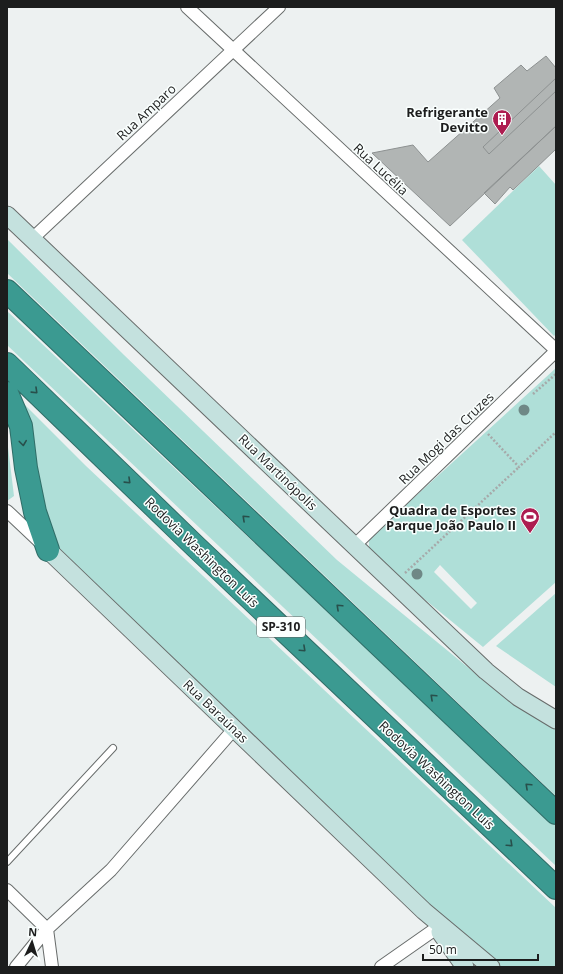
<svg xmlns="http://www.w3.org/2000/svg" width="563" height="974" viewBox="0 0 563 974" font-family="'Open Sans',sans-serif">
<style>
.green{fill:#afdfd8;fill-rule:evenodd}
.building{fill:#b1b5b4;stroke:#8d9191}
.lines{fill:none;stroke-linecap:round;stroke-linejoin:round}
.service-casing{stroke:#686c6b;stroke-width:8}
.minor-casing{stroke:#686c6b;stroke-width:14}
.secondary-casing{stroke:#686c6b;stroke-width:19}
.motorway-casing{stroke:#306e68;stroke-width:24}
.path{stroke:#a6a9a9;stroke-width:2.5;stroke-dasharray:2 2;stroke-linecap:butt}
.service{stroke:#fff;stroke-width:6}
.minor{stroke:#fff;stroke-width:12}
.secondary{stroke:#c4e1de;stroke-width:17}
.motorway{stroke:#3b9a91;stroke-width:22}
.tree{fill:#6f8886}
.oneway{stroke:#284f4b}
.labels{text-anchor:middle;stroke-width:3;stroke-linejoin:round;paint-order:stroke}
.shield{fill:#fafffe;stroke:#5f6160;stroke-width:1}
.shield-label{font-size:12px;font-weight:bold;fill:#1c1d1d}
.street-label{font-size:13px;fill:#1c1d1d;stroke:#fafffe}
.poi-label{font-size:13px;font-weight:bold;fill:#1c1d1d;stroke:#fafffe;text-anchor:end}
</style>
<rect width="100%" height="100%" fill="#edf1f1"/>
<!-- green -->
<path class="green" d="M539 166 556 185V334L554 336 462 240Z
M7 239 124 355 337 560 509 701 556 727V796L7 273Z
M7 311 556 826V866L7 345Z
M556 368V582L483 647 369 554V541L373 535ZM440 565 477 603 471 609 434 572Z
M17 397 86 466 556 908V967H502L489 960 440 920 66 556 52 540Z
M7 439 14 496 7 501Z
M556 593V687L496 646Z"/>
<!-- building -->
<path class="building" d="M546 56 556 68V126L450 226 372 153 413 145 428 162 500 98 494 88 521 65 527 71Z
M556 78V91L489 154 483 147Z
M556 126V149L513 190 510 187 495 204 484 193Z"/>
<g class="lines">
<!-- service casing -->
<g class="service-casing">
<path id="service" d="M7 862 113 748"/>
</g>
<!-- minor casing -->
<g class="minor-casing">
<path id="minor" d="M187 7 556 350
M33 238 279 7
M7 511 43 545
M355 545 556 351
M7 890 47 929 52 967
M16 967 47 929 111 870 234 729
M381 967 441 925"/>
</g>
<!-- secondary casing -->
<g class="secondary-casing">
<path id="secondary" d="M7 215 486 671 518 697 556 720
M48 550 424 911 491 967
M440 932 465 967"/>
</g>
<!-- motorway casing -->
<g class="motorway-casing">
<path id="motorway" d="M7 291 556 813
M7 364 195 546 556 888
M7 393 21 426 26 468 35 512 48 550"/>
</g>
<!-- path -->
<path class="path" d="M533 394 556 374
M488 434 519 467 556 432
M405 573 519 467"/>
<!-- service -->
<use href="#service" class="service"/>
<!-- minor -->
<use href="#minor" class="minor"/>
<!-- secondary -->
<use href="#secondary" class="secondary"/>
<!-- motorway -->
<use href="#motorway" class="motorway"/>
</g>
<!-- trees -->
<g class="tree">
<circle cx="524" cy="410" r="5.5"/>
<circle cx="417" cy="574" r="5.5"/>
</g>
<!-- one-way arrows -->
<defs><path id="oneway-chevron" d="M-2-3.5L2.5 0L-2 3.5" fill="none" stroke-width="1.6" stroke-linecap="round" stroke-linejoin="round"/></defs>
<g class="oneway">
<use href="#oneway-chevron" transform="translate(35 391) rotate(44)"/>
<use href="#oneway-chevron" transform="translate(23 443) rotate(83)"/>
<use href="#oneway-chevron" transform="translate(128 481) rotate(44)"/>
<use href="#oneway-chevron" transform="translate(245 518) rotate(-137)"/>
<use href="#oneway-chevron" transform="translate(339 607) rotate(-137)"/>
<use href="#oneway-chevron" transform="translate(303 649) rotate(43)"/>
<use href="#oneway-chevron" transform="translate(433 697) rotate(-137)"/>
<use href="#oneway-chevron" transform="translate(528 786) rotate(-137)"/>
<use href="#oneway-chevron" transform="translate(510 844) rotate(43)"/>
</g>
<!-- icons -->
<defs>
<g id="building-pin" transform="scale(1)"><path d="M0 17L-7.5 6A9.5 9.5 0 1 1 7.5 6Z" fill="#ad1c50" stroke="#fafffe"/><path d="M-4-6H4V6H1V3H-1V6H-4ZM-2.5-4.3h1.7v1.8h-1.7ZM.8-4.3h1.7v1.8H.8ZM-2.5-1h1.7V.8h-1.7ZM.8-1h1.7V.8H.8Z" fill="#fff"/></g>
<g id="stadium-pin" transform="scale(1)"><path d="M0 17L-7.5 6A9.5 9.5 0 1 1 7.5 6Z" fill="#ad1c50" stroke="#fafffe"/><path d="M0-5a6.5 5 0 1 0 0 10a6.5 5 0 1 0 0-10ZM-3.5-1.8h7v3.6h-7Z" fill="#fff"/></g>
</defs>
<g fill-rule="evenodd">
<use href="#building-pin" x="502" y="119"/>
<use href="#stadium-pin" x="530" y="517"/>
</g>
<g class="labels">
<!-- shield labels -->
<rect class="shield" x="257" y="617" width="48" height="20" rx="3"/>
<g class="shield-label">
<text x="281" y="631">SP-310</text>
</g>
<!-- street labels -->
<g class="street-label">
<text transform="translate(146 112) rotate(-43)" y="5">Rua Amparo</text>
<text transform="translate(381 169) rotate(43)" y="5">Rua Lucélia</text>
<text transform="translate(446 438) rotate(-44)" y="5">Rua Mogi das Cruzes</text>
<text transform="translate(278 472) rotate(44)" y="5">Rua Martinópolis</text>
<text transform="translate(202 552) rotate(44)" y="5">Rodovia Washington Luís</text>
<text transform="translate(216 711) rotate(44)" y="5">Rua Baraúnas</text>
<text transform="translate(437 775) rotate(43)" y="5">Rodovia Washington Luís</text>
</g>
<!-- poi labels -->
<g class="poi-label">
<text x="488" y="117">Refrigerante<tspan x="488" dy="15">Devitto</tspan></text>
<text x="516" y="515">Quadra de Esportes<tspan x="516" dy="15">Parque João Paulo II</tspan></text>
</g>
</g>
<!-- border -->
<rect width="563" height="974" fill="none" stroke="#1c1d1d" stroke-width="16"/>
<!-- north arrow -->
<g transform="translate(32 942) rotate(4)" stroke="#fafffe" stroke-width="3" paint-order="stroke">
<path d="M0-3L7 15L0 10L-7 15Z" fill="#1c1d1d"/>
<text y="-6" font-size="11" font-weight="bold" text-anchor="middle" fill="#1c1d1d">N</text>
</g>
<!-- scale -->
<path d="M423 954v6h115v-6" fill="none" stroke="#1c1d1d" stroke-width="2"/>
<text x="429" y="954" font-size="12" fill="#1c1d1d" stroke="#fafffe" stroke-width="3" paint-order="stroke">50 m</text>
</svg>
